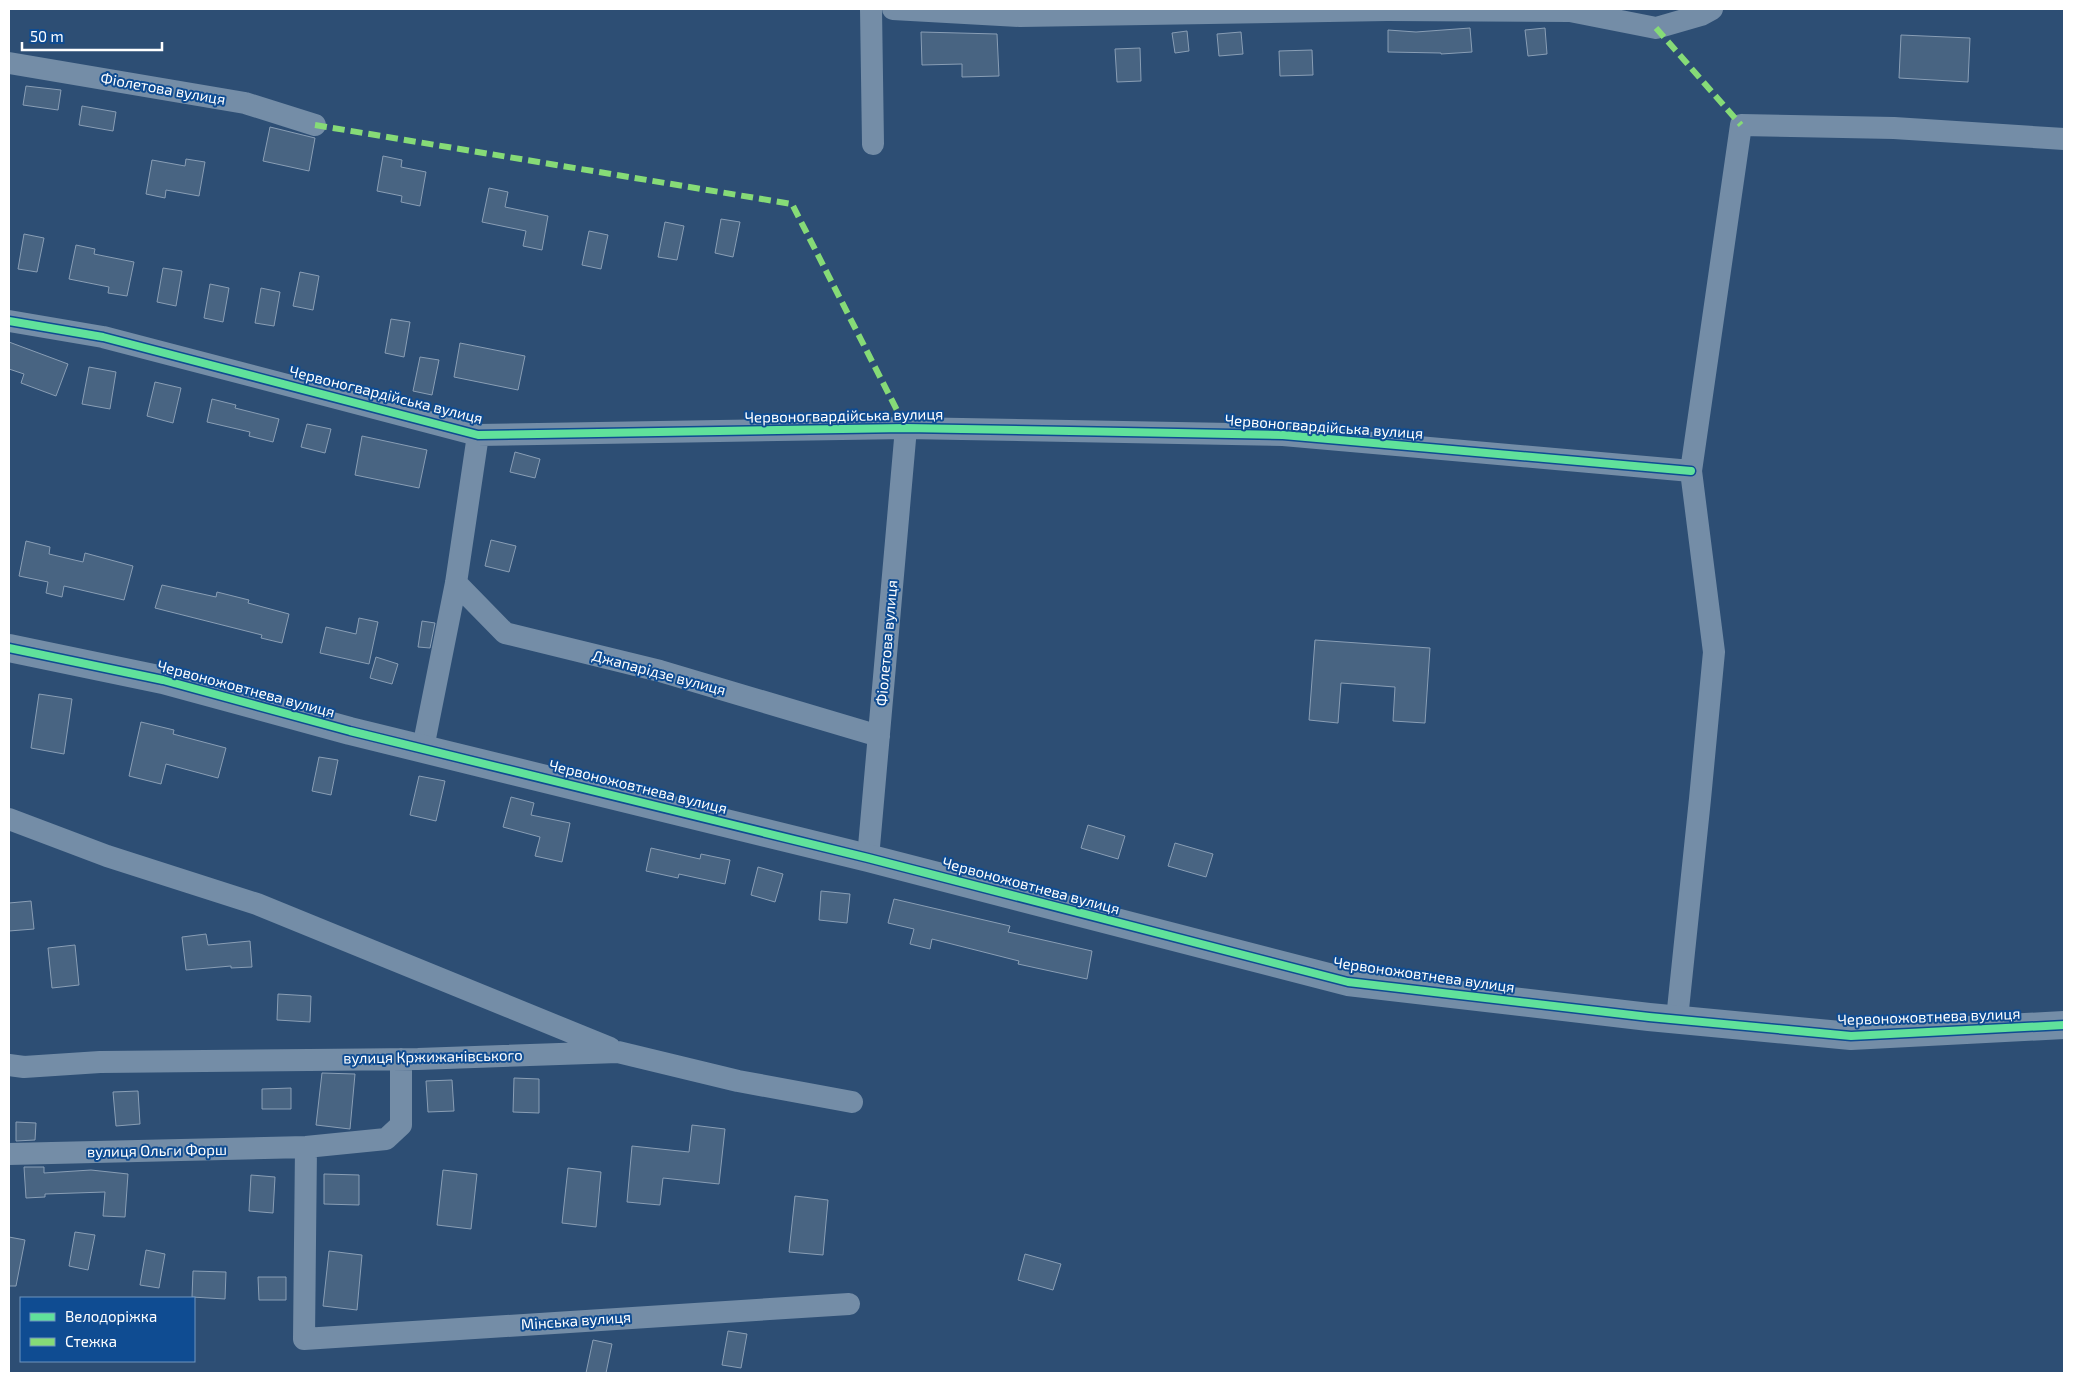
<svg xmlns="http://www.w3.org/2000/svg" width="2073" height="1382" viewBox="0 0 2073 1382" font-family="'Exo 2',sans-serif">
<style>
.building{fill:#486482;stroke:#899eb5}
.lines{fill:none;stroke-linecap:round;stroke-linejoin:round}
.minor{stroke:#748da7;stroke-width:22}
.tertiary{stroke:#748da7;stroke-width:28}
.quiet{stroke:#86db77;stroke-width:6;stroke-dasharray:12 6;stroke-linecap:butt}
.cycleway-casing{stroke:#0f4c92;stroke-width:11}
.cycleway{stroke:#60e19b;stroke-width:8}
.labels{text-anchor:middle;stroke-width:4;stroke-linejoin:round;paint-order:stroke}
.street-label{font-size:15px;fill:#fff;stroke:#0f4c92}
</style>
<rect width="100%" height="100%" fill="#2d4e74"/>
<!-- building -->
<path class="building" d="M1470 28 1472 52 1441 54V53L1388 52V30L1416 32Z
M1545 28 1547 54 1528 56 1525 30Z
M1187 31 1189 51 1175 53 1172 33Z
M921 32 997 34 999 76 962 77V64L922 65Z
M1241 32 1243 54 1219 56 1217 34Z
M1901 35 1970 38 1968 82 1899 78Z
M1140 48 1141 81 1117 82 1115 49Z
M1312 50 1313 75 1280 76 1279 51Z
M26 86 61 90 58 110 23 105Z
M82 106 116 112 113 131 79 125Z
M270 127 315 138 309 171 263 161Z
M383 156 402 160 401 167 426 172 420 206 401 202 402 196 377 191Z
M186 159 205 162 199 196 166 190 165 198 146 194 152 160 185 166Z
M489 188 508 192 505 207 548 216 542 250 523 246 526 231 482 222Z
M721 219 740 222 733 257 715 253Z
M665 222 684 226 677 260 658 257Z
M589 231 608 235 601 269 582 265Z
M24 234 44 238 37 272 18 269Z
M76 245 95 249 94 254 134 262 127 296 108 293 109 287 69 279Z
M163 268 182 271 176 306 157 302Z
M300 272 319 276 313 310 293 306Z
M210 284 229 288 223 322 204 318Z
M261 288 280 292 274 326 255 323Z
M391 319 410 322 404 357 385 353Z
M9 342 68 364 56 396 21 383 24 374 9 369Z
M460 343 525 356 518 390 454 377Z
M420 357 439 360 432 395 413 391Z
M89 367 116 372 110 409 82 404Z
M155 382 181 388 173 423 147 416Z
M212 399 236 405 235 408 279 419 273 442 249 436 250 432 207 422Z
M307 424 331 429 325 453 301 447Z
M362 436 427 450 419 488 355 475Z
M515 452 540 459 535 478 510 472Z
M491 540 516 546 509 572 485 566Z
M26 541 50 547 49 554 83 562 85 553 133 566 124 600 64 586 62 597 46 593 48 582 19 576Z
M162 585 216 597 217 592 249 600 248 603 289 614 282 643 261 638 262 635 155 608Z
M359 618 378 622 369 664 320 653 326 627 356 634Z
M422 621 435 623 430 648 418 647Z
M1315 640 1430 648 1425 723 1393 721 1395 687 1341 683 1338 723 1309 720Z
M376 657 398 664 392 684 370 678Z
M39 694 72 699 64 754 31 748Z
M141 722 174 730 173 734 226 748 218 778 166 764 161 784 129 776Z
M319 757 338 760 331 795 312 791Z
M419 776 445 781 436 821 410 815Z
M511 797 534 803 531 815 570 823 562 862 535 856 540 837 503 827Z
M1088 825 1125 836 1118 859 1081 848Z
M1175 843 1213 854 1206 877 1168 866Z
M651 848 700 859 701 854 730 860 725 884 679 874 678 878 646 871Z
M758 867 783 874 775 902 751 895Z
M821 891 850 894 847 923 819 920Z
M894 899 1010 926 1008 932 1092 951 1087 979 1018 964 1019 961 932 939 930 949 910 944 914 929 888 923Z
M31 901 34 929 9 931V903Z
M206 934 208 945 250 941 252 967 231 968V966L186 970 182 937Z
M75 945 79 985 52 988 48 948Z
M278 994 311 996 310 1022 277 1020Z
M322 1073 355 1074 350 1129 316 1125Z
M514 1078 539 1079V1113L513 1112Z
M452 1080 454 1111 428 1112 426 1081Z
M291 1088V1109H262V1089Z
M138 1091 140 1124 116 1126 113 1092Z
M16 1122 36 1123 35 1140 16 1141Z
M692 1125 725 1129 719 1184 663 1178 660 1205 627 1202 632 1146 689 1152Z
M24 1167H44V1173L91 1170 128 1174 125 1217 103 1216 105 1192 45 1194V1197L26 1198Z
M568 1168 601 1172 596 1227 562 1223Z
M443 1170 477 1174 471 1229 437 1225Z
M324 1174 359 1175V1205L324 1204Z
M251 1175 275 1177 273 1213 249 1211Z
M795 1196 828 1200 823 1255 789 1252Z
M75 1232 95 1235 88 1270 69 1266Z
M9 1237 25 1240 16 1286H9Z
M146 1250 165 1254 159 1288 140 1285Z
M329 1251 362 1255 357 1310 323 1306Z
M1025 1254 1061 1264 1053 1290 1018 1280Z
M193 1271 226 1272 225 1299 192 1297Z
M258 1277H286V1300H259Z
M728 1331 747 1334 741 1368 722 1365Z
M593 1340 612 1344 606 1373H586Z"/>
<g class="lines">
<!-- minor -->
<path class="minor" d="M871 9 873 144
M893 9 1020 16 1387 10 1570 11 1656 28 1701 15 1712 9
M9 63 245 103 315 125
M9 321 103 337 478 435 906 428 1283 435 1691 471
M456 583 505 633 660 671 879 736
M423 748 456 583 478 435
M9 819 107 856 257 904 610 1048
M868 858 906 428
M1677 1019 1700 799 1714 652 1691 471 1741 125 1894 128 2064 139
M9 1065 24 1067 100 1062 418 1059 618 1052 738 1081 852 1102
M306 1147 304 1339 849 1304
M9 1154 306 1147 386 1139 401 1125V1059"/>
<!-- tertiary -->
<path class="tertiary" d="M9 648 163 680 350 731 868 858 1348 982 1649 1017 1851 1036 2064 1025"/>
<!-- quiet -->
<path class="quiet" d="M1656 28 1741 125
M315 125 792 204 906 428"/>
<!-- cycleway casing -->
<g class="cycleway-casing">
<path id="cycleway" d="M9 321 103 337 478 435 906 428 1283 435 1691 471
M9 648 163 680 350 731 868 858 1348 982 1649 1017 1851 1036 2064 1025"/>
</g>
<!-- cycleway -->
<use href="#cycleway" class="cycleway"/>
</g>
<g class="labels">
<!-- street labels -->
<g class="street-label">
<text transform="translate(163 89) rotate(10)" y="5">Фіолетова вулиця</text>
<text transform="translate(386 395) rotate(14)" y="5">Червоногвардійська вулиця</text>
<text transform="translate(844 416) rotate(-1)" y="5">Червоногвардійська вулиця</text>
<text transform="translate(1324 427) rotate(4)" y="5">Червоногвардійська вулиця</text>
<text transform="translate(887 643) rotate(-85)" y="5">Фіолетова вулиця</text>
<text transform="translate(659 673) rotate(15)" y="5">Джапарідзе вулиця</text>
<text transform="translate(246 689) rotate(15)" y="5">Червоножовтнева вулиця</text>
<text transform="translate(638 787) rotate(14)" y="5">Червоножовтнева вулиця</text>
<text transform="translate(1031 886) rotate(15)" y="5">Червоножовтнева вулиця</text>
<text transform="translate(1424 975) rotate(8)" y="5">Червоножовтнева вулиця</text>
<text transform="translate(1929 1017) rotate(-2)" y="5">Червоножовтнева вулиця</text>
<text transform="translate(433 1057) rotate(-1)" y="5">вулиця Кржижанівського</text>
<text transform="translate(157 1151) rotate(-1)" y="5">вулиця Ольги Форш</text>
<text transform="translate(576 1321) rotate(-4)" y="5">Мінська вулиця</text>
</g>
</g>
<!-- border -->
<rect width="2073" height="1382" fill="none" stroke="#ffffff" stroke-width="20"/>
<!-- legend -->
<rect x="20" y="1297" width="175" height="65" fill="#0f4c92" stroke="#6f94be"/>
<rect x="30" y="1313" width="25" height="8" fill="#60e19b" stroke="#6f94be"/>
<text x="65" y="1322" font-size="15" fill="#ffffff">Велодоріжка</text>
<rect x="30" y="1338" width="25" height="8" fill="#86db77" stroke="#6f94be"/>
<text x="65" y="1347" font-size="15" fill="#ffffff">Стежка</text>
<!-- scale -->
<path d="M22 42v8h140v-8" fill="none" stroke="#ffffff" stroke-width="2.5"/>
<text x="30" y="42" font-size="15" fill="#ffffff" stroke="#0f4c92" stroke-width="4" paint-order="stroke">50 m</text>
</svg>
